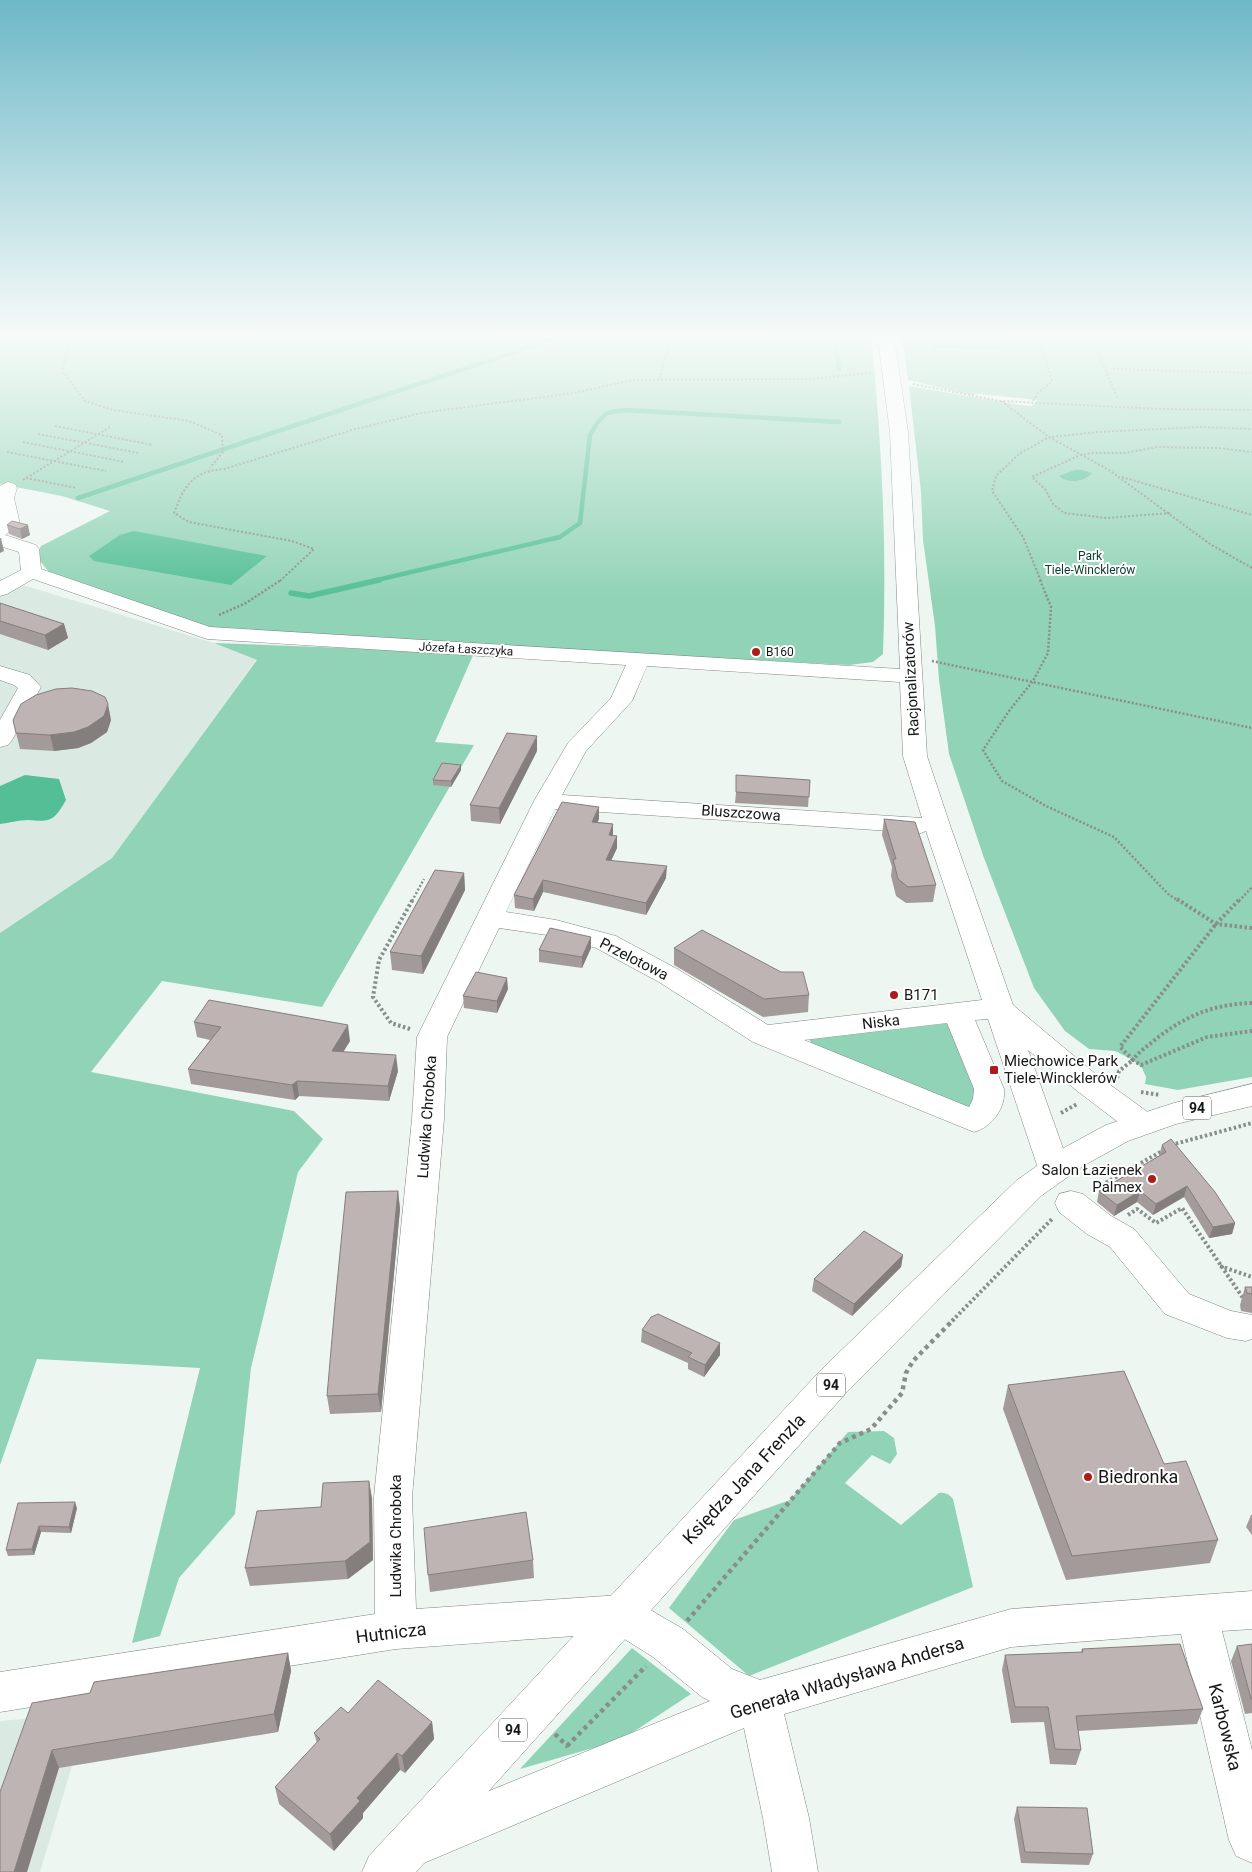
<svg xmlns="http://www.w3.org/2000/svg" width="1252" height="1872" viewBox="0 0 1252 1872" font-family="Roboto,sans-serif">
<style>
.built{fill:#daeae2}
.green{fill:#91d3b6}
.water{fill:#54bf96}
.lines{fill:none;stroke-linecap:round;stroke-linejoin:round}
.stream-far1{stroke:#54bf96;stroke-width:4.5}
.stream{stroke:#54bf96;stroke-width:5.5}
.minor-casing{stroke:#7f8682;stroke-width:1}
.major-casing{stroke:#7f8682;stroke-width:1}
.path-far3{stroke:#888e8b;stroke-width:2;stroke-dasharray:2 2;stroke-linecap:butt}
.path-far2{stroke:#888e8b;stroke-width:2.5;stroke-dasharray:2 2;stroke-linecap:butt}
.path-far1{stroke:#888e8b;stroke-width:4;stroke-dasharray:2.5 2.5;stroke-linecap:butt}
.path{stroke:#888e8b;stroke-width:4.5;stroke-dasharray:4 4;stroke-linecap:butt}
.minor{fill:#fff;fill-rule:evenodd}
.major{fill:#fff;fill-rule:evenodd}
.wall{fill:#a39b9a}
.shaded-wall{fill:#847e7d}
.building{fill:#bdb4b3;stroke:#847e7d}
.poi-dot{fill:#ad1b1b;stroke:#fff;stroke-width:2}
.labels{text-anchor:middle;stroke-width:4;stroke-linejoin:round;paint-order:stroke}
.far-park-label{font-size:12px;fill:#0c3c2b;stroke:#fff}
.far-street-label{font-size:12px;fill:#161817;stroke:#fff}
.far-poi-label{font-size:12px;fill:#161817;stroke:#fff;text-anchor:start}
.shield{fill:#fff;stroke:#5c5d5d;stroke-width:1}
.shield-label{font-size:14px;font-weight:bold;fill:#161817}
.street-label{font-size:15px;fill:#161817;stroke:#fff}
.poi-label{font-size:15px;fill:#161817;stroke:#fff;text-anchor:start}
.near-poi-label{font-size:18px;fill:#161817;stroke:#fff;text-anchor:start}
.near-street-label{font-size:18px;fill:#161817;stroke:#fff}
</style>
<rect width="100%" height="100%" fill="#eef6f2"/>
<!-- built -->
<path class="built" d="M0 578 214 643 257 659 112 858 0 933Z
M88 1713 40 1872H0V1721Z"/>
<!-- green -->
<path class="green" d="M0 337H871C882 442 887 548 883 654L873 662 849 665 224 632 49 572 36 556 41 546 110 511 62 496 0 484Z
M902 337H1252V1077L1178 1090 1145 1084 1146 1077 1142 1068 1133 1060 1115 1051 1089 1049 1065 1031 1034 988 984 858 949 754 939 680 935 626 923 540 921 492 909 386 1020 405 1032 406 1038 400 980 394 970 395 908 380Z
M214 643 474 653 435 742 474 745 322 1007 162 981 91 1072 294 1111 323 1139 298 1172 251 1368 235 1514 179 1578 160 1636 132 1643 200 1368 37 1359 0 1465V933L112 858 257 660Z
M948 1021 983 1087 973 1106 968 1107 812 1044 809 1039Z
M884 1431 894 1438 897 1454 890 1464 872 1455 845 1483 901 1525 939 1493C945 1492 949 1494 953 1499L973 1587 749 1676 669 1608 734 1520 790 1500 848 1432Z
M632 1648 691 1694 621 1740 520 1769Z"/>
<!-- water -->
<path class="water" d="M932 337H997L1000 349 934 348Z
M1075 470H1082L1092 473C1085 482 1067 484 1059 476Z
M134 531 267 556 231 585 94 561 89 556 120 535Z
M25 775 59 779 66 800C54 821 51 822 28 820 19 820 9 823 0 824V786Z"/>
<g class="lines">
<!-- stream-far1 -->
<path class="stream-far1" d="M834 337 839 369
M78 498 559 337
M373 581 560 537 580 523 590 435 598 422 607 413 624 410 839 422"/>
<!-- stream -->
<path class="stream" d="M291 593 309 596 379 580"/>
<!-- minor casing -->
<g class="minor-casing">
<path id="minor" d="M878 337H894L908 432 927 756 950 825 1013 1005 1098 1076 1153 1116 1158 1124 1153 1132 1142 1135 1131 1132 1076 1090 1028 1050 1070 1168 1065 1176 1054 1180 1043 1176 1038 1168 988 1019 975 1020 1004 1089C1006 1108 992 1127 974 1132L753 1042 659 982 596 948 554 936 499 928 447 1037 444 1119 412 1497 416 1609 620 1595 635 1601 683 1629 732 1669 760 1680 1011 1609 1252 1591V1629L1222 1631 1252 1750V1863L1236 1856 1229 1840 1181 1634 1011 1647 784 1714 809 1818 818 1872H772L763 1818 744 1728 424 1863 408 1856 401 1840 408 1824 710 1701 702 1697 653 1657 615 1633 396 1649 0 1712V1672L375 1614 374 1497 412 1119 417 1037 534 801 568 743 611 698 626 665 207 639 33 579 7 594 0 596V581L21 570 19 552 0 546V486L8 482 15 484 17 488 14 498 20 524 5 535 36 545 39 549 41 569 210 627 900 669 890 432ZM647 666 900 682 903 756 922 818 562 795 586 751 632 701ZM555 809 921 833 926 831 982 1000 768 1025 679 970 616 936 556 920 506 912ZM947 1023 974 1089 973 1099 969 1107 804 1040Z
M0 666 30 675 41 687 12 740 8 745 0 747V720L18 688 14 685 0 680Z
M1071 1191 1083 1194 1111 1216 1134 1229 1189 1294 1231 1311 1252 1315V1339L1246 1341 1227 1338 1165 1314 1110 1247 1087 1234 1059 1212 1055 1203 1059 1194Z"/>
</g>
<!-- major casing -->
<g class="major-casing">
<path id="major" d="M1252 1084V1106L1176 1124 1128 1141 1083 1166 1041 1196 846 1393 416 1872H362L369 1856 820 1371 1017 1180 1060 1150 1106 1125 1174 1103Z"/>
</g>
<!-- path-far3 -->
<path class="path-far3" d="M72 337 62 371 85 401 113 410 189 421 222 435 223 452 210 468
M1091 337 1117 397
M1113 369 1252 373
M659 379 672 337
M913 384 1000 401 1160 409 1252 410
M1001 401 1049 437 1109 470 1210 544 1252 568
M1033 401 1038 393 1052 381 1039 337
M55 426 153 445
M38 434 139 453
M23 442 125 462
M7 452 106 471
M1122 477 1252 515
M26 478 77 488
M23 480 110 427
M1170 513 1107 518 1064 513 1053 504 1045 489 1032 477 1080 455 1093 453H1125L1157 447 1219 448 1252 452
M280 581 314 549 292 541 189 522 174 513C184 486 193 471 224 469L352 430 421 413 574 393 633 380 808 379 872 373
M1041 581 1023 537 992 491 996 476 1019 454 1049 437 1099 432 1200 427 1252 429"/>
<!-- path-far2 -->
<path class="path-far2" d="M1040 580 1051 607 1048 653 1033 681 1009 711 983 750 1002 781 1046 806 1114 837 1168 894 1179 901
M219 615 246 603 281 580
M932 661 1252 728
M412 901 424 879
M1239 901 1252 887"/>
<!-- path-far1 -->
<path class="path-far1" d="M1177 899 1216 924 1252 928
M1252 1003C1214 1004 1185 1016 1156 1039 1148 1046 1139 1051 1133 1060L1141 1065 1207 1037 1252 1031
M410 1029 391 1023 373 997 379 960 413 899
M1117 1078 1119 1071 1133 1060 1120 1047 1216 924 1240 899
M1141 1092 1160 1095
M1061 1113 1077 1104
M1171 1145 1252 1123
M1093 1190 1164 1150
M1128 1215 1137 1209 1156 1223 1182 1208 1243 1298
M1220 1266 1252 1277
M952 1321 1052 1219"/>
<!-- path -->
<path class="path" d="M687 1621 840 1443 871 1429 902 1393 906 1373 913 1361 954 1319
M555 1734 568 1747
M567 1746 646 1666"/>
<!-- minor -->
<use href="#minor" class="minor"/>
<!-- major -->
<use href="#major" class="major"/>
</g>
<!-- wall -->
<path class="wall" d="M12 521 30 535 22 539 9 534 7 525Z
M0 603 64 624 68 638 48 650 0 634Z
M13 720H111L107 732 91 743 78 748 54 751 20 749Z
M537 751 500 824 471 821 470 805Z
M461 770 451 787 433 785V780Z
M810 780 808 807 735 803 736 792Z
M599 807V819L597 822 613 824V835L617 836V848L611 860 666 878 646 915 543 892 534 911 515 908 514 895Z
M884 819 936 885 933 902 906 903 896 896 891 876 892 867 882 835Z
M464 873 465 890 423 974 392 970 390 952Z
M591 937V948L582 968 539 962V950Z
M674 948 809 995 808 1012 763 1017 674 965Z
M508 989 497 1013 464 1008 463 996Z
M194 1022 350 1041 343 1052 398 1071 389 1101 299 1096 295 1100 191 1084 188 1069 210 1040 197 1037Z
M1162 1145 1235 1223 1232 1234 1209 1238 1184 1197 1153 1215 1137 1202 1114 1216 1097 1202 1099 1191 1159 1156Z
M398 1191 400 1209 381 1412 330 1414 327 1396Z
M903 1255 901 1267 852 1316 812 1291 814 1279Z
M1245 1287H1252V1313L1241 1311 1240 1305Z
M642 1330 720 1343V1355L704 1377 688 1369V1363L641 1342Z
M1008 1385 1164 1464 1218 1540 1210 1563 1066 1580 1003 1409Z
M369 1481 372 1499 373 1560 348 1579 250 1586 245 1568 321 1507Z
M18 1503 77 1508 71 1533 41 1532 34 1555 8 1556 6 1550Z
M1251 1515H1252V1535L1246 1527Z
M533 1560 534 1578 430 1592 428 1575Z
M1252 1644V1713L1245 1714 1231 1661 1237 1646Z
M1082 1649 1203 1709 1197 1724 1078 1731 1081 1750 1076 1765 1050 1764 1044 1722 1011 1723 1002 1670 1005 1655 1081 1652Z
M288 1653 291 1671 278 1732 59 1768 0 1792 90 1693Z
M432 1722 434 1739 405 1773 400 1770 363 1813V1818L334 1851 279 1804 275 1787 317 1743 314 1733Z
M1017 1807 1093 1854 1089 1865 1021 1863 1014 1819Z"/>
<!-- shaded-wall -->
<path class="shaded-wall" d="M28 525 30 535 22 539 20 529Z
M0 538H1L4 551 0 553Z
M64 624 68 638 48 650 45 635Z
M108 704 111 720 107 732 91 743 78 748 54 751 50 735Z
M537 736V751L500 824 499 808Z
M461 765V770L451 787V781Z
M599 807V819L592 834V822Z
M613 824V836L609 835Z
M617 836V848L606 872V860Z
M667 866 666 878 646 915V903Z
M464 873 465 890 423 974 421 956Z
M543 880V892L534 911 533 899Z
M591 937V948L582 968V957Z
M507 978 508 989 497 1013V1001Z
M348 1025 350 1041 334 1067 332 1051Z
M396 1055 398 1071 389 1101 388 1086Z
M297 1081 299 1096 295 1100 292 1085Z
M1187 1186 1184 1197 1153 1215 1156 1204Z
M398 1191 400 1209 381 1412 378 1394Z
M1140 1191 1137 1202 1114 1216 1117 1205Z
M1235 1223 1232 1234 1209 1238 1213 1227Z
M903 1255 901 1267 852 1316 854 1304Z
M720 1343V1355L704 1377 705 1365Z
M369 1481 372 1499 373 1560 348 1579 345 1561Z
M75 1502 77 1508 71 1533 69 1527Z
M39 1526 41 1532 34 1555 32 1549Z
M288 1653 291 1671 278 1732 274 1714Z
M432 1722 434 1739 405 1773 402 1756Z
M52 1750 59 1768 27 1872H14Z
M397 1753 400 1770 363 1813V1818L334 1851 330 1834 357 1798Z"/>
<!-- building -->
<path class="building" d="M12 521 28 525 20 529 7 525Z
M0 603 64 624 45 635 0 621Z
M72 688 92 691 105 697 108 704 104 716 88 727 74 732 50 735 16 733 13 720 21 704 36 695 56 689Z
M507 733 537 736 499 808 470 805Z
M442 763 461 765 451 781 433 780Z
M736 775 810 780 809 797 736 792Z
M562 802 599 807 592 822 613 824 609 835 617 836 606 860 667 866 646 903 543 880 533 899 514 895Z
M884 819 915 822 936 885 908 887 898 879 893 859H896Z
M435 870 464 873 421 956 390 952Z
M550 928 591 937 582 957 539 950Z
M702 930 781 972H803L809 995 764 999 674 948Z
M476 972 507 978 497 1001 463 996Z
M209 1000 348 1025 332 1051 396 1055 388 1086 297 1081 292 1085 188 1069 221 1027 194 1022Z
M1171 1139 1215 1192 1235 1223 1213 1227 1187 1186 1156 1204 1140 1191 1117 1205 1099 1191 1166 1152 1162 1145Z
M398 1191 378 1394 327 1396 335 1304 346 1192Z
M864 1231 903 1255 854 1304 814 1279Z
M1245 1287H1252V1294L1247 1293Z
M658 1314 720 1343 705 1365 688 1357 692 1353 642 1330 651 1317Z
M1124 1371 1164 1464 1186 1461 1218 1540 1072 1556 1008 1385Z
M369 1481 370 1542 345 1561 245 1568 257 1511 321 1507 323 1483Z
M75 1502 69 1527 39 1526 32 1549 6 1550 18 1503Z
M526 1512 533 1560 428 1575 424 1528Z
M1180 1644 1203 1709 1076 1716 1081 1750 1055 1749 1048 1707H1015L1005 1655 1083 1652 1082 1649Z
M1252 1644V1699H1251L1237 1646Z
M288 1653 274 1714 52 1750 14 1872H0V1792L32 1703 90 1693 94 1682Z
M378 1680 432 1722 402 1756 397 1753 357 1798 360 1801 330 1834 275 1787 320 1739 314 1733 341 1707 348 1713Z
M1017 1807 1087 1808 1093 1854 1025 1852Z"/>
<!-- sky -->
<linearGradient id="sky" x2="0" y2="1"><stop stop-color="#6db8c7"/><stop offset="0.56" stop-color="#f7fbf9"/><stop offset="1" stop-color="#f7fbf9" stop-opacity="0"/></linearGradient>
<rect width="1252" height="599" fill="url(#sky)"/>
<!-- markers -->
<g class="poi-dot">
<circle cx="756" cy="652" r="5"/>
<circle cx="894" cy="995" r="5"/>
<rect x="989" y="1065" width="10" height="10" rx="2.5"/>
<circle cx="1152" cy="1179" r="5"/>
<circle cx="1088" cy="1477" r="5"/>
</g>
<g class="labels">
<!-- far-park labels -->
<g class="far-park-label">
<text x="1090" y="560">Park<tspan x="1090" dy="14">Tiele-Wincklerów</tspan></text>
</g>
<!-- far-street labels -->
<g class="far-street-label">
<text transform="translate(466 649) rotate(3)" y="4">Józefa Łaszczyka</text>
</g>
<!-- far-poi labels -->
<g class="far-poi-label">
<text x="766" y="656">B160</text>
</g>
<!-- shield labels -->
<g class="shield">
<rect x="1183" y="1096.5" width="28" height="23" rx="4"/>
<rect x="817" y="1373.5" width="28" height="23" rx="4"/>
<rect x="499" y="1718.5" width="28" height="23" rx="4"/>
</g>
<g class="shield-label">
<text x="1197" y="1113">94</text>
<text x="831" y="1390">94</text>
<text x="513" y="1735">94</text>
</g>
<!-- street labels -->
<g class="street-label">
<text transform="translate(911 679) rotate(-93)" y="5">Racjonalizatorów</text>
<text transform="translate(741 813) rotate(4)" y="5">Bluszczowa</text>
<text transform="translate(634 959) rotate(27)" y="5">Przelotowa</text>
<text transform="translate(881 1022) rotate(-7)" y="5">Niska</text>
<text transform="translate(427 1117) rotate(-86)" y="5">Ludwika Chroboka</text>
<text transform="translate(396 1536) rotate(-90)" y="5">Ludwika Chroboka</text>
</g>
<!-- poi labels -->
<g class="poi-label">
<text x="904" y="1000">B171</text>
<text x="1004" y="1066">Miechowice Park<tspan x="1004" dy="17">Tiele-Wincklerów</tspan></text>
<text x="1142" y="1175" text-anchor="end">Salon Łazienek<tspan x="1142" dy="17">Palmex</tspan></text>
</g>
<!-- near-poi labels -->
<g class="near-poi-label">
<text x="1098" y="1483">Biedronka</text>
</g>
<!-- near-street labels -->
<g class="near-street-label">
<text transform="translate(744 1479) rotate(-47)" y="6">Księdza Jana Frenzla</text>
<text transform="translate(391 1633) rotate(-7)" y="6">Hutnicza</text>
<text transform="translate(847 1678) rotate(-17)" y="6">Generała Władysława Andersa</text>
<text transform="translate(1225 1727) rotate(76)" y="6">Karbowska</text>
</g>
</g>
</svg>
